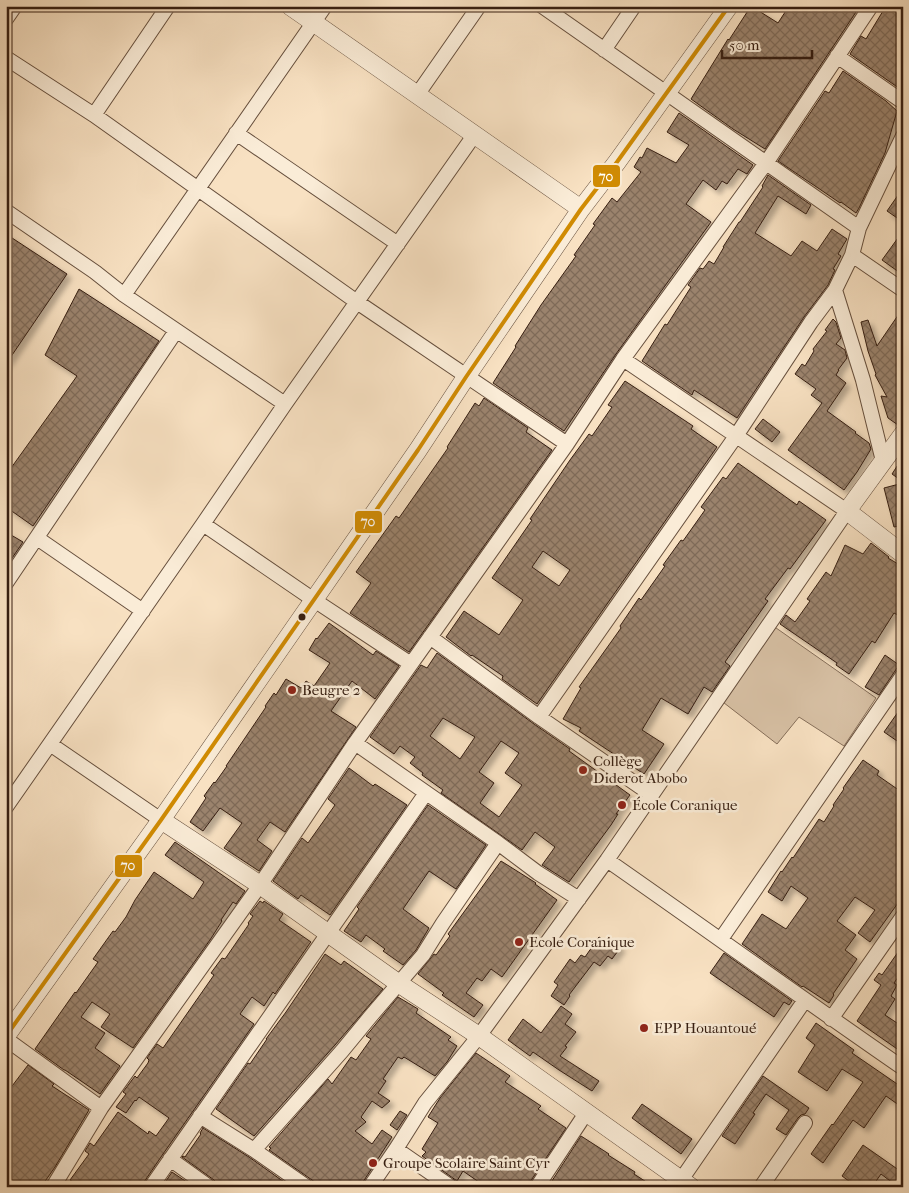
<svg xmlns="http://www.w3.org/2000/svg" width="909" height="1193" viewBox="0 0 909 1193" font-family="'IM FELL French Canon',serif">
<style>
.grass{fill:#d7c0a4;stroke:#866f5a}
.building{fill:url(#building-cross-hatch);stroke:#361e11;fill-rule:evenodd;filter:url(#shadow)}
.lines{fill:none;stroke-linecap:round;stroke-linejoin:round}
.minor-casing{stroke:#664f3d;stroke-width:16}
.tertiary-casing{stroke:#664f3d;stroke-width:19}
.minor{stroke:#faecd7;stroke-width:14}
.tertiary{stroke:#faecd7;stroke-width:18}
.bus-1-casing{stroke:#faecd7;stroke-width:8}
.bus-1{stroke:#d08b03;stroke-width:4}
.bus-dot{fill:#361e11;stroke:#faecd7;stroke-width:2}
.poi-dot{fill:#8f2418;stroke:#faecd7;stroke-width:2}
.labels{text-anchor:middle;stroke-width:5;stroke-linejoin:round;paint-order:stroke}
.poi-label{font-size:15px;fill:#361e11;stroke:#faecd7;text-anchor:start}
.line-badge{stroke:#faecd7;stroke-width:2}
.badge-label{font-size:14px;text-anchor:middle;font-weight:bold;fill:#fff}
</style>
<defs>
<pattern id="building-cross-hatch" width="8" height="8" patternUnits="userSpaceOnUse" patternTransform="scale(1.25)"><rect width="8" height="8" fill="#9b836d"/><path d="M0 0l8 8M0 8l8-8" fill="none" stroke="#7f6b58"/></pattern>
<filter id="shadow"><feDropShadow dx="4.5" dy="4.5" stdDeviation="2.5" flood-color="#0004"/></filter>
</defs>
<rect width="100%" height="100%" fill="#f8e1c2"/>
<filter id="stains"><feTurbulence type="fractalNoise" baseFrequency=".004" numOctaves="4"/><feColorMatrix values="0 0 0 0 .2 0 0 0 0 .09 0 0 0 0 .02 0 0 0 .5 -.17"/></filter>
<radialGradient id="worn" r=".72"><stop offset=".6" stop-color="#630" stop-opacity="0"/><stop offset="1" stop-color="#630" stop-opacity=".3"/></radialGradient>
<!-- grass -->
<path class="grass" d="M769 623 876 698 844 746 799 717 777 744 719 699Z"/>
<!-- building -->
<path class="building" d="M751 6 778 23 789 6H860L765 149 733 129 691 99 728 39 729 40Z
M886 6H896L903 11V91L850 54 861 36 866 39Z
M843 71 886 101 897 111 885 153 859 208 856 213 841 202 840 203 821 190 778 161 825 91 829 93Z
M679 113 753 165 747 174 738 169 727 184 722 181 716 190 703 180 686 204 711 222 616 354 564 431 493 383 516 347 515 346 541 305 576 256 574 255 595 225 593 224 612 198 617 202 641 172 634 167 640 157 642 158 647 148 676 163 689 145 667 132Z
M768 175 811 205 806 214 778 196 755 233 791 256 802 241 817 251 832 229 847 239 838 254 841 256 833 269 835 270 828 285 804 317 737 418 694 390 692 395 642 361 665 324 667 325 691 287 688 285 700 268 703 269 709 261 714 264 724 247H723L739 222H740L763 187 762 186Z
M903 188V222L887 211Z
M903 231V275L882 260Z
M6 234 67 274 6 364Z
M79 289 159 341 33 526 6 507V475L77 376 45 355Z
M903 308V419L898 425 888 418 881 396 887 397 875 375 876 374 868 351 861 322 868 320 877 346Z
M833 319 836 322 841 338 836 344 845 350 847 358 838 370H839L836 375 846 383 827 411 856 432 855 433 869 443 871 449 857 472 844 490 788 450 822 403 811 395 816 389 795 374 802 364 805 366 814 351 813 349 827 331 825 330Z
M625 381 693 426 691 429 717 447 537 704 502 679 503 676 472 655 471 656 446 637 464 611 499 635 523 600 492 578 532 520 530 519 570 460 589 434 592 436 612 407 608 405ZM543 551 570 570 559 586 532 567Z
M484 398 528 428 526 432 552 450 409 652 350 613 371 583 356 572 396 516 399 518 448 448 447 447 475 403 479 406Z
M763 419 780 432 772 442 755 429Z
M903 457V482L892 474Z
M738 463 797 505 799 501 826 520 790 569 788 568 765 599 768 601 725 662 730 666 712 692 704 687 688 714 661 698 642 730 664 744 644 774 579 731 581 728 563 719 581 688 579 687 621 628 620 626 639 598 641 600 665 566 663 565 681 540 683 541 705 510 701 507 723 477 726 479Z
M903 483V525L894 527 884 488Z
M6 532 23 542 6 567Z
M871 543 889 557 888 558 903 567V618L894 613 875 643 872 641 849 674 836 665 837 663 780 624 786 615 795 622 810 601 807 599 826 572 831 576 845 545 863 554Z
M329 623 373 655 376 651 399 666 375 699 352 681 331 711 356 727 285 832 270 822 257 840 272 851 259 871 224 848 242 823 220 808 203 831 190 822 206 798 204 796 214 782 215 783 227 766H226L266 707 265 706 274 693 276 695 286 679 301 688 306 681 314 686 330 663 309 650 316 638 317 639Z
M437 653 534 724 570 749 569 751 630 795 616 814H618L611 825 569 882 542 865 555 847 535 832 522 850 441 793 443 790 422 775 423 773 410 763 415 757 400 746 394 754 370 737 421 665 427 668ZM443 718 475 737 460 759 430 736ZM501 741 519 753 505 773 522 785 499 817 480 803 494 783 479 772Z
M885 655 899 665 879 695 865 687Z
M903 705V745L884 732Z
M863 760 879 771 877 775 903 793V896L870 942 858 933 875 910 855 897 837 921 856 935 845 950 857 959 833 994 834 995 829 1003 803 986 802 987 742 944 762 914 786 929 808 898 791 886 782 901 768 892 781 871 782 872 792 857 793 858 819 819 824 822 834 806 833 805 844 789 843 788Z
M349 768 373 786 375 784 407 805 330 915 301 895 298 899 273 881 302 838 308 843 335 805 328 799Z
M428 805 486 845 456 889 429 871 403 909 429 928 416 950 403 965 383 951 385 949 366 935 361 942 344 931 359 909 357 907Z
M175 842 245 891 236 904 233 902 221 920 222 921 210 940 133 1048 101 1027 110 1014 92 1002 81 1017 105 1033 95 1048 120 1066 100 1094 65 1070H64L35 1049 75 992 76 993 98 962 93 959 113 931 115 932 126 917 135 900 154 872 193 899 204 882 165 855Z
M501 861 536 883 535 884 557 900 502 977 491 969 482 981 477 978 466 993 483 1005 474 1017 442 995 444 993 418 974 434 954 436 955 450 936 448 934Z
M260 901 263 903 264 901 283 914 279 920 311 942 310 943 275 994 273 992 264 1006 252 997 240 1014 254 1024 163 1154 144 1182 142 1187H81L70 1180 89 1154 85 1151 90 1143 94 1146 118 1112 148 1134 149 1131 156 1136 169 1118 139 1097 136 1101 135 1100 126 1113 116 1107 126 1094 123 1092 135 1076 137 1078 148 1063 149 1060 147 1058 157 1044 163 1048 214 975 211 973 222 958 225 959 249 924 248 923 253 916 250 914Z
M599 937 605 941 608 938 621 947 612 959 608 956 600 966 594 962 569 995 570 996 564 1005 551 996 558 985 554 982 570 959 575 963 581 955 585 957Z
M903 945V970L894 983 897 985 891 996 895 999 885 1015 903 1027V1053L857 1021 881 985 874 980 879 973 882 975Z
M724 953 792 1001 789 1005 784 1002 774 1017 710 973Z
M325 954 341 965 344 961 383 989 335 1045 254 1136 216 1109 248 1063 250 1064 267 1039H266L286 1012Z
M398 997 418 1009 416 1013 451 1037 448 1040 457 1046 447 1062 435 1076 404 1057 402 1059 398 1057 383 1079 386 1081 378 1093 390 1101 382 1108 372 1101 361 1117 366 1122 355 1131 372 1144 382 1130 392 1137 363 1182 361 1187H322L269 1150 271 1148 269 1147 328 1079 332 1084 351 1057 356 1060 371 1039 366 1036Z
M561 1006 572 1014 565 1024 576 1032 565 1046 567 1047 560 1056 599 1081 592 1091 559 1070 533 1052 530 1056 508 1040 523 1019 541 1033Z
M816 1023 854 1050 852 1053 903 1088V1108L886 1096 864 1128 853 1120 823 1163 811 1154 832 1124 833 1125 863 1082 842 1069 827 1091 798 1072 815 1045 806 1038Z
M476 1053 510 1076 505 1082 541 1106 538 1109 566 1128 530 1182 528 1187H486L463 1171 457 1181 422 1156 426 1152 422 1149 438 1123 428 1117 440 1098Z
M28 1065 54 1084 52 1086 89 1110 55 1167 41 1187H6V1094Z
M763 1076 809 1108 805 1114 801 1115 798 1118 786 1135 776 1129 789 1110 766 1094 753 1113 755 1114 735 1144 722 1136Z
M642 1104 692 1139 681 1154 632 1118Z
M400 1111 407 1115 397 1130 390 1125Z
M203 1128 249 1157 287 1184 285 1187H218L217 1183 214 1180 182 1157 183 1156 185 1157 201 1134 200 1133Z
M581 1136 609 1154 608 1155 635 1172 634 1174 654 1187H548Z
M863 1145 903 1173V1187H898L881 1174 872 1187H857L842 1176Z
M172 1172 194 1187H162Z"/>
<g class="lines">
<!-- minor casing -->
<g class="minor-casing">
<path id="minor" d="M542 6 859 228
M6 19 15 6
M604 50 634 6
M837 56 903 102
M6 58 94 115 357 302 567 444
M417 95 479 6
M94 115 168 6
M236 133 398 244
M6 211 95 272 124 295 285 404
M852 255 903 290
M835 290 863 380 883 461
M124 295 325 6
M203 524 314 600 411 664
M37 538 143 611
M6 583 176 331
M430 637 539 717 652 795
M539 717 736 436 811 322 835 290 852 255 859 228 903 136
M355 743 498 843 538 873 579 899
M50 744 161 820
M6 807 203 524 285 404 475 134
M607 860C706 929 803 999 903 1068
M721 939 903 675
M831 1019 903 916
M6 1039 101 1108
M200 1116 254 1150 307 1187
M396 1149 451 1187
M254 1150 342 1051 370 1017 423 955 443 923 498 843
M170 1159 209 1187
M681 1180 805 1000
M53 1187 101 1108 260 885 355 743 567 444 623 359 766 163 871 6
M151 1187 426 793
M370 1187 396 1149 425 1103 479 1036 607 860 847 511 623 359
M537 1187 586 1113
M761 1187 805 1123"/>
</g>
<!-- tertiary casing -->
<g class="tertiary-casing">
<path id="tertiary" d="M290 6 581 209
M903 434 847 511 903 554
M161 820 260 885 398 983 479 1036 691 1187
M6 1036 161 820 418 450 466 377 581 209 617 162 729 6"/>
</g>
<!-- minor -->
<use href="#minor" class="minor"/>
<!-- tertiary -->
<use href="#tertiary" class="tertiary"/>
<!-- bus-1 casing -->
<g class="bus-1-casing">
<path id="bus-1" d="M6 1036 161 820 418 450 466 377 581 209 617 162 729 6"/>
</g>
<!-- bus-1 -->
<use href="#bus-1" class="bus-1"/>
</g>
<!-- markers -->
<circle class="bus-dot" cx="302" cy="617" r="4.5"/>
<g class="poi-dot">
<circle cx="292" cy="690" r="5"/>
<circle cx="583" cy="770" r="5"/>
<circle cx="622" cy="805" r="5"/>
<circle cx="519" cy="942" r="5"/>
<circle cx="644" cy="1028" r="5"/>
<circle cx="373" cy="1163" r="5"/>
</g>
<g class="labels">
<!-- poi labels -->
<g class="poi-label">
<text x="302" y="695">Beugre 2</text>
<text x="593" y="766">Collège<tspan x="593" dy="17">Diderot Abobo</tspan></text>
<text x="632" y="810">École Coranique</text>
<text x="529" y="947">Ecole Coranique</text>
<text x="654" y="1033">EPP Houantoué</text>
<text x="383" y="1168">Groupe Scolaire Saint Cyr</text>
</g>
</g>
<g class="line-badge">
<rect x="592" y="164" width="29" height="24" rx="5" fill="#d08b03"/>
<rect x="354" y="510" width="29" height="24" rx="5" fill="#d08b03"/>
<rect x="114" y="854" width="29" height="24" rx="5" fill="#d08b03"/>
</g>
<g class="badge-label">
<text x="606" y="181">70</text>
<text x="368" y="526">70</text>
<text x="128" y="870">70</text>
</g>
<!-- margin -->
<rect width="909" height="1193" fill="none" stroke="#f8e1c2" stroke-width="25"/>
<rect x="8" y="8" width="894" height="1178" fill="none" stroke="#361e11" stroke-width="2.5"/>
<rect x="12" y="12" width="884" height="1168" fill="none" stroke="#361e11"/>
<!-- scale -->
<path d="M722 50v8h90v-8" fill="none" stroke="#361e11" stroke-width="2.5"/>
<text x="729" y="50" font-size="15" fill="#361e11" stroke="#faecd7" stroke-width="4" paint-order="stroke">50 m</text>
<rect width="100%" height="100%" filter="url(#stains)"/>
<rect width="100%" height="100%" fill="url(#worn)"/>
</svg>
